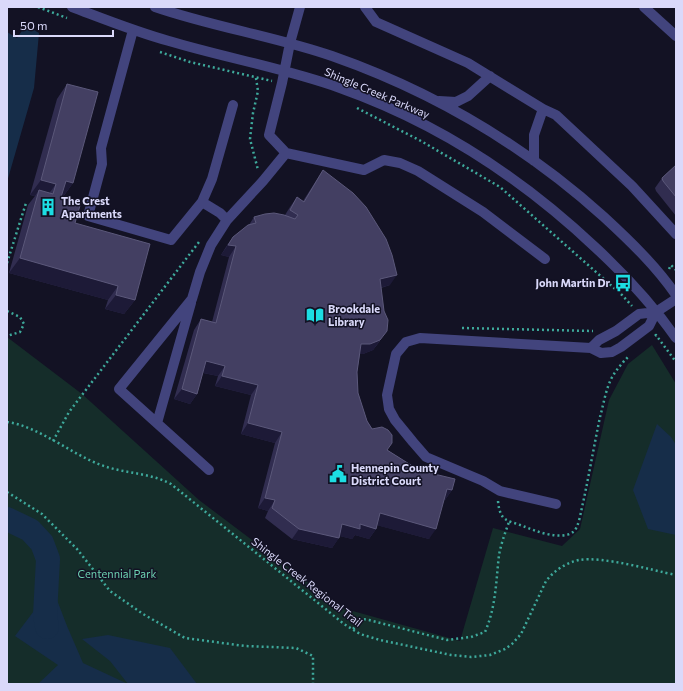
<svg xmlns="http://www.w3.org/2000/svg" width="683" height="691" viewBox="0 0 683 691" font-family="Commissioner,sans-serif">
<style>
.green{fill:#152d2a}
.water{fill:#162d49}
.lines{fill:none;stroke-linecap:round;stroke-linejoin:round}
.river{stroke:#162d49;stroke-width:24}
.path{stroke:#3ea99b;stroke-width:2.5;stroke-dasharray:2 3;stroke-linecap:butt}
.minor{stroke:#42447d;stroke-width:10}
.wall{fill:#312d50}
.shaded-wall{fill:#1d1a37}
.building{fill:#433f62;stroke:#5b587a}
.labels{text-anchor:middle;stroke-width:3;stroke-linejoin:round;paint-order:stroke}
.street-label{font-size:11px;fill:#dad9fa;stroke:#131224}
.poi-label{font-size:11px;font-weight:bold;fill:#dad9fa;stroke:#131224;text-anchor:start}
.park-label{font-size:11px;fill:#6dd2b2;stroke:#131224}
</style>
<rect width="100%" height="100%" fill="#131224"/>
<!-- green -->
<path class="green" d="M7 337 82 394 199 500 342 608 460 641 493 528 562 546 580 529 609 400 628 364 652 345 676 384V684H7Z"/>
<!-- water -->
<path class="water" d="M26 25 39 33 34 88 7 182V32L17 38Z
M657 424 671 437 676 445V535L648 529 633 490Z
M52 587 67 626 83 663 128 684 110 661 82 639 108 635 170 648 197 684H38L58 665 15 636Z"/>
<g class="lines">
<!-- river -->
<path class="river" d="M7 519 30 530 42 543 48 559 45 615 47 627"/>
<!-- path -->
<path class="path" d="M38 7 67 18
M160 52 190 62 272 81
M256 78 258 91 253 113 250 139 258 170
M357 108 421 141 500 187 622 295 632 306
M7 263 26 203
M669 269 671 265 676 270
M7 311 20 317 24 324 20 332 7 336
M462 328 593 331
M655 336 656 335 676 362
M7 422C38 426 71 454 101 465 125 474 148 472 171 484L344 624 360 634 380 640 451 655 471 657 490 655 505 649 512 644 521 634 546 581C554 571 565 563 579 560 603 556 651 570 676 575
M53 441 69 412 199 242
M7 492 42 514 77 549 110 591 143 614 185 638 245 646 296 648 313 656V684
M498 501C500 522 507 520 523 526 535 531 561 541 573 532 579 528 581 510 583 503 589 475 594 446 600 417 604 403 606 386 614 374 618 368 623 362 628 357
M353 629 363 619 369 620 447 640 471 637 485 632C496 607 496 581 499 555 501 544 505 533 509 522"/>
<!-- minor -->
<path class="minor" d="M72 7C104 19 136 32 169 41 226 58 284 68 340 88 436 122 522 178 596 248 625 275 653 305 676 338
M155 7C213 27 274 36 332 56 432 91 525 146 604 217 630 241 656 266 676 295
M300 7 290 43 282 83 269 135 286 153 364 170 384 160 400 163 418 171 483 212 545 259
M365 7 376 22 468 63 543 109 556 115 632 186 676 234
M644 7 676 36
M133 30 101 148 102 164 88 216 171 240 202 202 212 179 233 105
M439 101 456 102 468 96 490 76
M534 161V135L543 109
M202 202 220 213 227 220
M591 348 599 340 616 331 639 314 656 312 676 299
M157 423 191 303
M209 470 119 389 192 299 200 272 211 245 227 220 263 181 286 153
M556 504 500 491 483 481 426 457 413 442 395 420 389 409 387 395 396 354 406 342 420 338 591 348 601 353 612 352 621 347 649 326 656 312"/>
</g>
<!-- wall -->
<path class="wall" d="M67 84 73 183 63 197 75 223 135 300 124 314 105 309 108 300 9 273 28 205 35 196 30 195 57 99Z
M676 165V216L656 191 655 188 662 178Z
M323 170 390 285 381 288 380 341 373 350 363 354H360L357 372 358 393 367 421 387 450 452 490 445 500H444L429 539 377 525 376 529 369 539 355 535 352 539 340 536 332 548 292 539 265 518 268 511 258 508 275 443 241 434 251 395 215 386 218 376 203 373 197 394 190 404 174 399 194 330 201 319 212 322 229 257 221 255 226 247 233 237 249 225 254 217 285 215 290 207 297 197 303 201Z"/>
<!-- shaded-wall -->
<path class="shaded-wall" d="M41 180 56 184 45 199 39 190 35 196 30 195Z
M66 181 73 183 62 198 55 196Z
M228 245 236 246 229 257 221 255Z
M20 258 118 286 108 300 9 273Z
M397 275 390 285 372 290 380 279Z
M116 295 135 300 124 314 105 309Z
M387 331 373 350 363 354H354L361 344Z
M206 361 225 366 218 376 199 372Z
M222 376 258 385 251 395 215 386Z
M182 389 197 394 190 404 174 399Z
M248 423 282 432 275 443 241 434Z
M447 489 452 490 445 500 440 499Z
M265 498 275 500 268 511 258 508Z
M380 513 436 529 429 539 372 524Z
M342 524H360L376 529 369 539 355 535 352 539 335 535Z
M299 529 339 538 332 548 292 539Z"/>
<!-- building -->
<path class="building" d="M67 84 98 92 73 183 66 181 61 197 81 202 75 223 150 244 135 300 116 295 118 286 20 258 39 190 53 194 56 184 41 180Z
M676 165V197L663 181 662 178Z
M323 170 353 193 366 207 386 239 392 255 397 275 380 279 384 311 388 320 387 331 380 340 370 344H361L357 372 358 393 367 421 372 429 382 427 388 430 392 435V443L387 450 414 467 430 473 455 479 452 490 447 489 436 529 380 513 376 529 360 524V529L342 524 339 538 299 529 272 508 275 500 265 498 282 432 248 423 258 385 222 376 225 366 206 361 197 394 182 389 201 319 216 323 236 246 228 245 233 237 248 225 256 223 254 217 265 214 274 213 284 215 295 219 298 215 290 210 297 197 304 202Z"/>
<!-- icons -->
<defs>
<g id="building-bare" transform="scale(1.38)"><path d="M-4-6H4V6H1V3H-1V6H-4ZM-2.5-4.3h1.7v1.8h-1.7ZM.8-4.3h1.7v1.8H.8ZM-2.5-1h1.7V.8h-1.7ZM.8-1h1.7V.8H.8Z" fill="#1cdee3" stroke="#131224" stroke-width="2.5" paint-order="stroke"/></g>
<g id="bus-bare" transform="scale(1.38)"><path d="M-5-6H5V4H4V6H2V4H-2V6H-4V4H-5ZM-3.5-4V0h7V-4ZM-3.5 1.2v1.5H-2V1.2ZM2 1.2v1.5H3.5V1.2Z" fill="#1cdee3" stroke="#131224" stroke-width="2.5" paint-order="stroke"/></g>
<g id="library-bare" transform="scale(1.38)"><path d="M-6-4Q-3-5.5-.7-3.5V5Q-3 3-6 4ZM6-4Q3-5.5 .7-3.5V5Q3 3 6 4Z" fill="#1cdee3" stroke="#131224" stroke-width="2.5" paint-order="stroke"/></g>
<g id="civic-bare" transform="scale(1.38)"><path d="M-.6-6.5H3V-4.5H.6V-3L4-1V1h2V6H-6V1h2V-1L-.6-3ZM-1.2 2.5V6h2.4V2.5Z" fill="#1cdee3" stroke="#131224" stroke-width="2.5" paint-order="stroke"/></g>
</defs>
<g fill-rule="evenodd">
<use href="#building-bare" x="48" y="207"/>
<use href="#bus-bare" x="623" y="283"/>
<use href="#library-bare" x="315" y="315"/>
<use href="#civic-bare" x="338" y="474"/>
</g>
<g class="labels">
<!-- street labels -->
<g class="street-label">
<text transform="translate(377 93) rotate(23)" y="4">Shingle Creek Parkway</text>
<text transform="translate(307 582) rotate(38)" y="4">Shingle Creek Regional Trail</text>
</g>
<!-- poi labels -->
<g class="poi-label">
<text x="61" y="205">The Crest<tspan x="61" dy="13">Apartments</tspan></text>
<text x="610" y="287" text-anchor="end">John Martin Dr</text>
<text x="328" y="313">Brookdale<tspan x="328" dy="13">Library</tspan></text>
<text x="351" y="472">Hennepin County<tspan x="351" dy="13">District Court</tspan></text>
</g>
<!-- park labels -->
<g class="park-label">
<text x="117" y="578">Centennial Park</text>
</g>
</g>
<!-- border -->
<rect width="683" height="691" fill="none" stroke="#dad9fa" stroke-width="16"/>
<!-- scale -->
<path d="M14 30v6h99v-6" fill="none" stroke="#dad9fa" stroke-width="2"/>
<text x="20" y="30" font-size="12" fill="#dad9fa" stroke="#131224" stroke-width="3" paint-order="stroke">50 m</text>
</svg>
